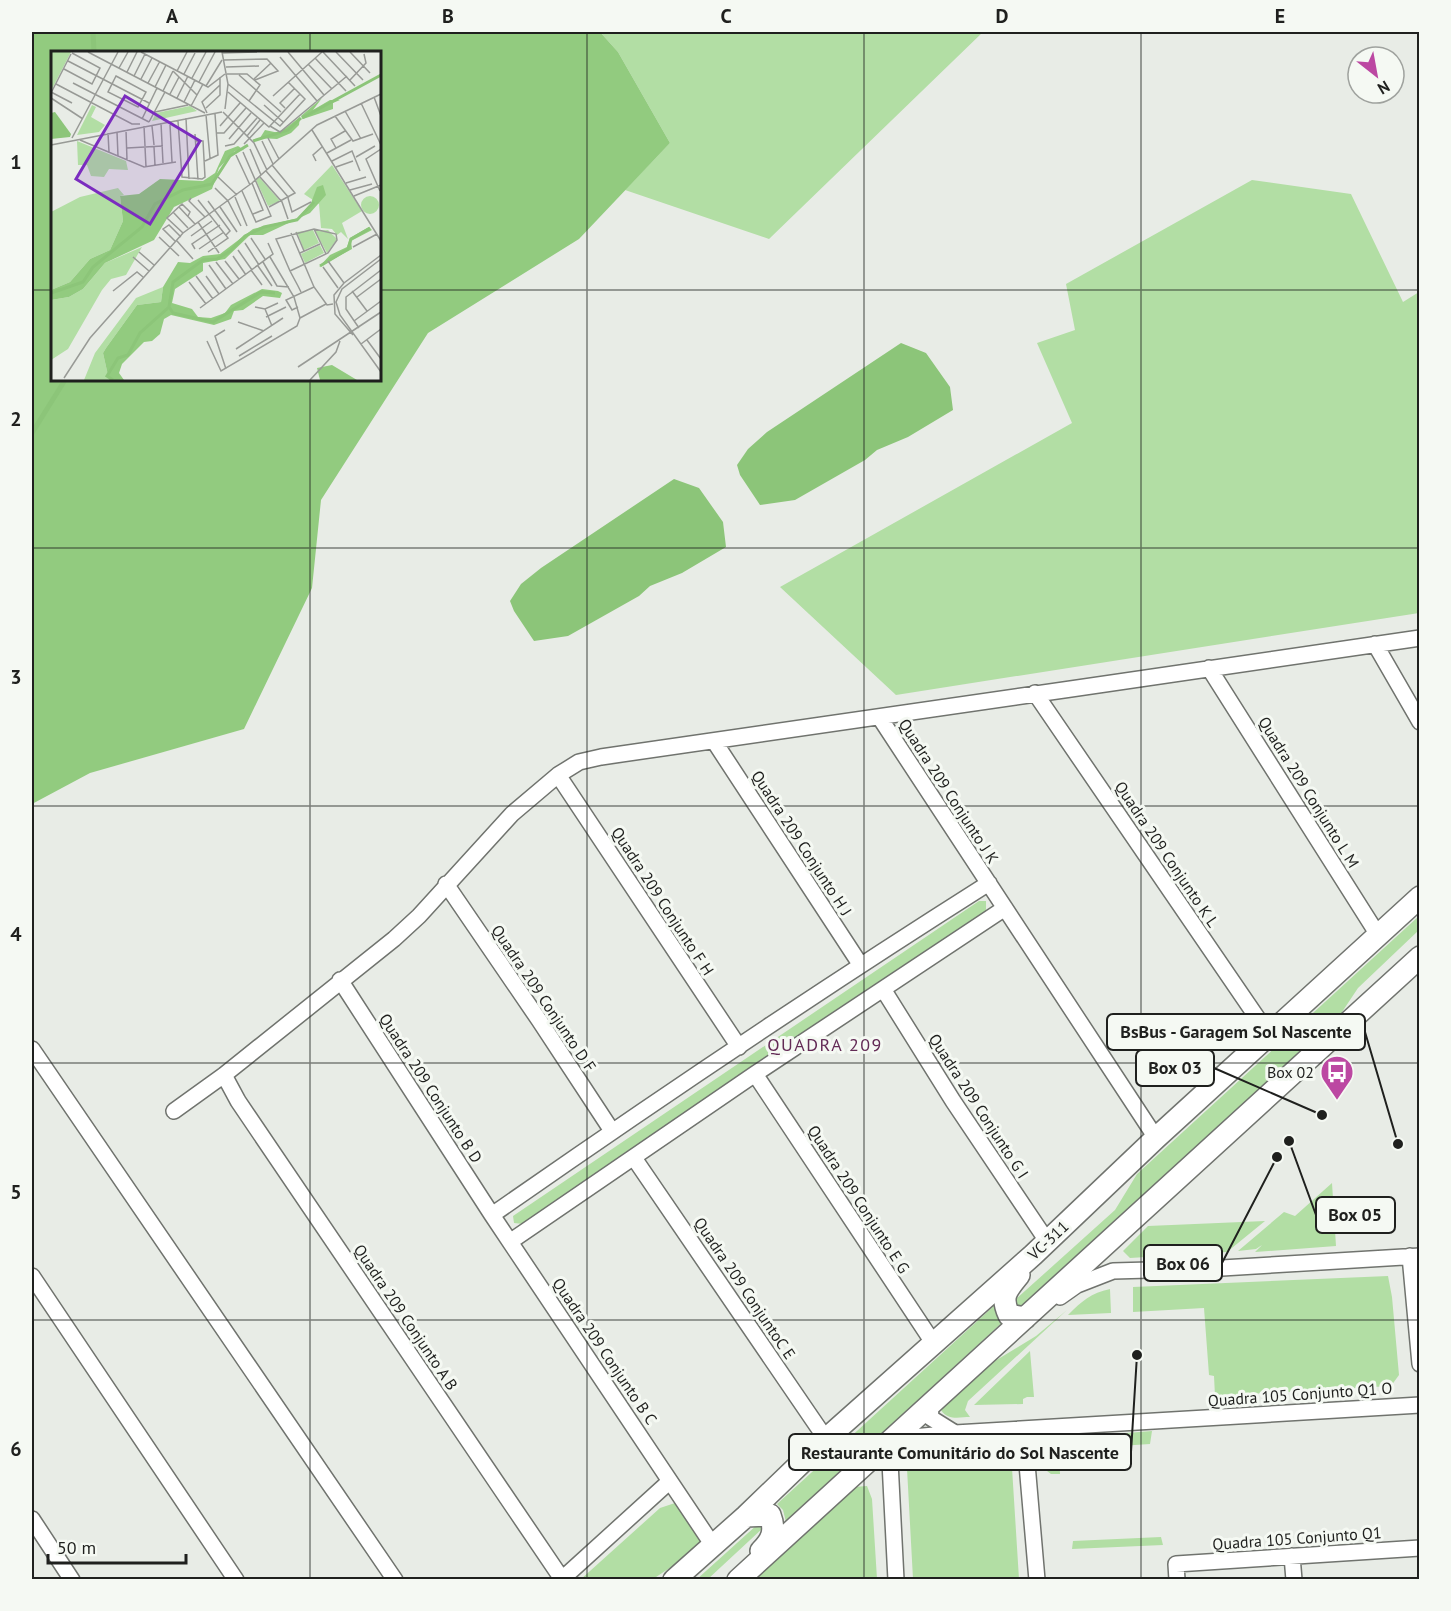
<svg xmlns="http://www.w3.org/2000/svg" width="1451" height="1611" viewBox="0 0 1451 1611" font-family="'PT Sans',sans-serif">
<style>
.green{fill:#b2dea4}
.forest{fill:#92cb7f;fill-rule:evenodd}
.water{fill:#8cc579}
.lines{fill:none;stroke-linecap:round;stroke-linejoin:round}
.stream{stroke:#8cc579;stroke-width:5}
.street-casing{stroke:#70736e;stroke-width:18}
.secondary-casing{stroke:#70736e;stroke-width:24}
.street{stroke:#fff;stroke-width:15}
.secondary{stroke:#fff;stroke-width:21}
.grid{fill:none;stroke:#1f201e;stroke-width:1.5;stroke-opacity:0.55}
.labels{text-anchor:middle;stroke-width:6;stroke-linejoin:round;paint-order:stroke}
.street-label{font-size:16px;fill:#1f201e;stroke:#f5f9f3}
.poi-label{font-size:16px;fill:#1f201e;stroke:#f5f9f3;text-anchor:end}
.neighbourhood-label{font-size:18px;letter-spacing:1.5px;fill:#632b56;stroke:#f5f9f3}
.inset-river{fill:none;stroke:#8cc579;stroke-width:3}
.inset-road{fill:none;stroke:#989a96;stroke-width:1.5}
.view{fill:#7b2cbf;fill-opacity:0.15;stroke:#7b2cbf;stroke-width:3}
.inset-edge{fill:none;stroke:#1f201e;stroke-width:3}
.leader{fill:none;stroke:#1f201e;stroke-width:2}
.callout-dot{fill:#1f201e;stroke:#f5f9f3;stroke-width:2}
.callout{fill:#f5f9f3;stroke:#1f201e;stroke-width:2}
.callout-label{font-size:18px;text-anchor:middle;font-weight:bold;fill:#1f201e}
.neatline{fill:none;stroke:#1f201e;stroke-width:2}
.grid-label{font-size:20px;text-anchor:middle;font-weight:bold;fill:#1f201e}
</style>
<rect width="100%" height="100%" fill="#e8ece6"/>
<!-- green -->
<path class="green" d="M600 32H983L769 239 625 190 670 143 618 52Z
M1252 180 1351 194 1403 302 1419 292V613L896 695 780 587 1072 423 1037 343 1075 330 1066 284Z
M979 901H986V912L523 1224 514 1223 513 1216Z
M1419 916V930L1358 988 1338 1018 1022 1306H1016L1015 1300 1115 1210 1137 1174Z
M1332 1183 1336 1246 1255 1252 1262 1245 1256 1249 1238 1251 1284 1212 1295 1216Z
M1265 1221 1227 1252 1130 1258 1123 1251 1148 1226Z
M1388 1276 1392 1297 1399 1375 1391 1386 1215 1396 1214 1376 1209 1375 1204 1308 1133 1312V1287Z
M1110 1289 1111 1313 1068 1315C1082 1301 1091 1293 1110 1289Z
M996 1304 1006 1319 786 1522 783 1510 777 1504Z
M1067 1310 968 1401 965 1410 970 1417C960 1417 948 1421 941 1410L943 1405 985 1367 1036 1336Z
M1030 1351 1034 1397H1027L1023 1399V1404L974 1405Z
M1152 1431 1150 1444 1059 1450 1060 1474H1051L1047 1471 1045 1443 1050 1439Z
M1004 1440 1011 1452 1019 1579H913L906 1450Z
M867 1486 872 1499 877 1579 753 1580 854 1487Z
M675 1503C689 1513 696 1526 701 1541L697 1550 653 1579 580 1580 660 1508Z
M763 1523V1528L708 1579 696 1580 758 1524Z
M1161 1537 1163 1545 1072 1549 1073 1541Z"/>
<!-- forest -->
<path class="forest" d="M32 32H600L618 52 670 143 579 239 428 333 321 500 312 588 244 729 90 773 32 804ZM52 52H380V380H52Z"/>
<!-- water -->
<path class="water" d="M901 343 926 353 950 387 953 410 908 437 877 450 865 460 795 500 760 505 740 475 737 465 748 449 767 432Z
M674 479 699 488 723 522 726 547 682 573 650 586 639 596 568 636 534 641 514 611 510 601 521 584 541 568Z"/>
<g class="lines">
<!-- stream -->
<path class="stream" d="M93 32 94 52
M32 433 65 380"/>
<!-- street casing -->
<g class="street-casing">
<path id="street" d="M1375 644 1420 722
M1209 668 1378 935
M1035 693 1269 1035
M880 718 1156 1138
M714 741 860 964
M558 775 739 1047
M446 884 539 1020 612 1131
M340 980 492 1215 712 1544
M883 989 953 1101 1047 1241
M32 1049 395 1580
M755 1074 934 1344
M224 1075 238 1101 562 1579
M174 1111 224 1075 394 939 419 916 512 814 558 775 579 762 601 757C874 719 1147 677 1420 638
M634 1158 826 1439
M492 1215C655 1101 820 990 989 883
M511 1241 755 1074 1005 908
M1410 1256 1420 1364
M32 1276 236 1580
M1060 1297 1077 1285 1113 1271 1222 1268 1420 1256
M930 1404 931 1418 955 1433
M1024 1429 1037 1580
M892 1439 955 1433 1420 1405
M889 1442 896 1580
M32 1519 72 1580
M1292 1556 1294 1580
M561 1580 670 1481
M1177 1580 1176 1564 1420 1548"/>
</g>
<!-- secondary casing -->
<g class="secondary-casing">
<path id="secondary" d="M1019 1275C1007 1290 1000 1296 1009 1315L1025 1318
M746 1516 770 1515C776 1531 772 1540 761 1551
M674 1580 746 1516 826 1439 1033 1255 1156 1138 1420 897
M738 1580 1420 957"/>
</g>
<!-- street -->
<use href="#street" class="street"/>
<!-- secondary -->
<use href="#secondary" class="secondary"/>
</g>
<!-- grid -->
<path class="grid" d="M310 32V52M587 32V1580M864 32V1580M1141 32V1580M32 290H52M380 290H1420M310 380V1580M32 548H1420M32 806H1420M32 1063H1420M32 1320H1420"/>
<!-- icons -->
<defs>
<g id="bus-pin" transform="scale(1.725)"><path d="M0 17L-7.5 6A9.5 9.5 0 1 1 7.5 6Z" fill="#bc48a2" stroke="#f5f9f3"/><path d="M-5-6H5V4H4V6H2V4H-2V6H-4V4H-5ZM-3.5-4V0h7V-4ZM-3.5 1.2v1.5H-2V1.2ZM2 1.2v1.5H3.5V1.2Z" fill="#fff"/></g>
</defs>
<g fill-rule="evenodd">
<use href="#bus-pin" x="1337" y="1072"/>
</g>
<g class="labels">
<!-- street labels -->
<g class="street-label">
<text transform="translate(949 791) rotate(57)" y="6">Quadra 209 Conjunto J K</text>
<text transform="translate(1309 792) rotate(58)" y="6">Quadra 209 Conjunto L M</text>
<text transform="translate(802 843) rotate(57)" y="6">Quadra 209 Conjunto H J</text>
<text transform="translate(1167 854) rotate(56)" y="6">Quadra 209 Conjunto K L</text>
<text transform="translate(663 901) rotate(57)" y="6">Quadra 209 Conjunto F H</text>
<text transform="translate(544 998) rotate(56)" y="6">Quadra 209 Conjunto D F</text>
<text transform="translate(431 1088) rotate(57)" y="6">Quadra 209 Conjunto B D</text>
<text transform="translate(979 1106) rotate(57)" y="6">Quadra 209 Conjunto G I</text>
<text transform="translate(859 1199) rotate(57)" y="6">Quadra 209 Conjunto E G</text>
<text transform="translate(1048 1240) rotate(-43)" y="6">VC-311</text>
<text transform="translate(745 1288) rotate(56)" y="6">Quadra 209 ConjuntoC E</text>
<text transform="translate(406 1317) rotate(56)" y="6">Quadra 209 Conjunto A B</text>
<text transform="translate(605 1351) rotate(56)" y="6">Quadra 209 Conjunto B C</text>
<text transform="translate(1300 1394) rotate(-4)" y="6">Quadra 105 Conjunto Q1 O</text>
<text transform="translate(1297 1538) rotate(-4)" y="6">Quadra 105 Conjunto Q1</text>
</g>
<!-- poi labels -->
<g class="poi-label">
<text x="1314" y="1078">Box 02</text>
</g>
<!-- neighbourhood labels -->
<g class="neighbourhood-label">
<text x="825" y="1051">QUADRA 209</text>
</g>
</g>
<!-- overview -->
<g transform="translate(51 51)">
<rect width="330" height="330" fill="#e8ece6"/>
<path d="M0 1H20L0 40ZM41 54 45 56 40 66 54 74 48 81 26 84ZM139 55 146 60 101 70 105 62ZM26 90 75 110 77 119 58 118 53 126 40 125 36 114H27ZM281 114 311 160 291 172 297 188 290 181 286 184 281 178 270 177 268 153 253 143ZM208 126 229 150 217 155 205 129ZM67 137 73 144 69 145 72 170 59 199 39 208 19 231 0 239V161L29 146ZM310 154a9 9 0 1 1 18 0a9 9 0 1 1-18 0ZM262 179 268 192 253 199 246 181ZM277 179 286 188 276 202 264 180ZM269 194 273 202 254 212 250 203ZM91 196 75 224 60 228 51 239 17 298 0 309V249L18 246 32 238 54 212ZM112 236 110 251 86 254 55 297 52 302 58 329H33L44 302 85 247Z" fill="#b2dea4"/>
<path d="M271 47 262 59 279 49H289L282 52V58L252 68 250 65ZM249 66 248 74 240 82 226 88 209 87 214 79 228 82ZM187 95 193 99 184 100 168 117 161 138 123 156 103 189 54 212 32 238 18 246 0 249V239L19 231 39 208 59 199 72 170 69 145 88 143 109 128 152 130 164 122 174 100ZM272 134 275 144 259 162 212 184H199L174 208 152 212V220L124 238 121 252 141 258 147 266 160 267 174 262 180 254 211 238 227 240 231 242 229 247 212 245 192 259 183 260 180 268 163 274 120 264 113 268 109 283 101 290 93 291 71 313 68 322 73 329H58L52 302 55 297 86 254 110 251 112 236 127 211 139 212 152 205 169 203 202 178 247 167 260 152 266 136ZM318 176 321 179 300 190 301 198 268 216 279 204 296 196 299 187ZM281 314 306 329H269L266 317Z" fill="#92cb7f"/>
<path d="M4 61 20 83 19 86 0 88V62Z" fill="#8cc579"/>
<path class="inset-river" d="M251 67 330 24M202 90 237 79 250 67M269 215 297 198 300 188 319 177M0 242 32 231 42 216 91 176 104 153 132 139 161 133 179 105 197 94M118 256 122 262 162 271 210 241 224 242M62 329 56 325 67 307 77 304 89 282 118 256 122 231 152 209 166 208 179 200 194 185 213 176 246 169 263 151"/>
<path class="inset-road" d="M37 1 154 62M90 1 157 36 174 23M171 1 177 33 174 58M237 1 273 44M272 1 304 35M285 1 312 29M299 1 319 22M171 2 206 1M229 6 266 50M264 7 295 40M173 9 216 8 227 20 204 29M17 10 98 52M257 13 281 38M175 16 208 15M68 17 77 1M13 18 41 33 49 17 21 2M122 20 146 44M126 20 136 1M76 21 86 1M133 23 144 2M176 23H196L209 34 198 50M188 24 230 61M65 25 95 41 87 56 57 41ZM83 25 94 3M141 27 155 1M90 28 101 7M203 28 220 12M299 29 315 12 313 3M148 31 164 1M22 32 98 71M97 32 109 10M5 33 81 73H89M177 33 229 75 254 48 237 31M155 35 171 9M104 36 115 14M112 40 122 20M0 41 21 52M177 41 218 76 249 43M0 42 20 3M119 43 128 26M222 45 271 1M323 46 330 65M0 47 32 68M126 47 137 25M133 51 144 29M310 52 330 94M213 54 232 71M140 55 152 33M155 57 169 44V26M234 57 229 52 244 37M294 60 310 88M104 61 137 54M172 61 203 92 216 119M156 62 151 51 169 34M155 64 159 107M284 65 302 90 322 83M135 67 138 128M91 68 106 37M127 70 131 126 151 128 154 126 152 90H145M98 71 114 41M110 72 112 112M119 74 121 111M93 75 94 95M101 75 103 94M169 75 189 52M219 75 229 81 296 25M75 79 76 109M261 79 330 190M66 81 67 105M57 82 58 101M166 82H173L195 57M144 83 147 129M196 85 209 69M21 87 67 1M217 87 228 108M178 88 200 62M29 89 93 116 125 111M211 90 222 113M193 93 213 72M0 94 171 61M174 95 183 93 206 67M94 96 95 116M103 96 104 114M76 97 112 95M285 97 280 88 294 80M199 98 210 124M276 102 300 89M185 104 199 134M305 106 324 95M154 110 167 104 164 63M265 110 262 104 271 96M281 110 301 100 309 120M285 116 302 110M215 120 238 147M167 126 186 144M209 126 231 151 237 168M201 132 212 159 202 163M295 132 315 126M164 137 177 150 190 175M299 139 321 133M191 140 205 171 220 165 192 101M329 140 315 108 330 98M303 145 330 134M184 146 196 175M140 147 138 150 154 166M237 147 241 161 260 151M147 149 177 187 157 201M157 150 179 180 175 184M128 156 144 173M169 156 186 181M218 156 244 142 221 114M122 161 137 177M147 171 168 202M263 178 275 203M245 181 253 200M132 182 116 167 131 153 139 161 137 165M240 182 263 236 276 254 282 253M140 185 161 170M108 186 128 205M200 187 214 208M126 190 142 208M125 191 112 178 118 174 130 186M194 192 208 214M302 196 326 183M144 198 141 193 169 174M148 198 173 181M187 199 201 219M88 201 103 214M249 202 269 193M182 205 195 224M82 206 98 220M219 206 243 246 249 267M330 208 291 238 285 251 289 264 330 321M174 210 188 228M277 210 293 232M165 211 182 233M212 211 226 235 238 236M158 214 175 238M207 215 221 235M272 216 287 237M200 219 211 234M239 220 277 202 286 189 285 183 263 178 225 188 229 197 239 220 247 235 250 241M145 225 162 248M155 225 168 243M138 231 155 253M62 240 86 221 92 226M301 240 316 260M306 246 330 228M204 256 214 258 227 252M247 256 241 259 235 249 263 236M149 257 222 203 217 192M214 258 221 275M215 266 235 256M249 267 275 253M303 270 330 250M187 271 213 280M308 277 295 258V246L330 219M174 279 164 285 175 318M302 284 284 263 283 244 293 232 330 204M316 289 330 308M156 290 170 320 246 275 249 267M310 293 330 278M185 298 232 267M188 305 221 285M247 316 330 261M13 327 39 287 132 182 201 132 266 74 330 43M259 329 285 301 289 290"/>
<path class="view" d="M74 45 149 90 99 173 25 128Z"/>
<rect width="330" height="330" class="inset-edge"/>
</g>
<!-- callouts -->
<path class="leader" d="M1398 1144L1365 1032M1322 1115L1214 1068M1289 1141L1316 1215M1277 1157L1222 1263M1137 1355L1131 1452"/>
<g class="callout-dot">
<circle cx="1398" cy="1144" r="6"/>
<circle cx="1322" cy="1115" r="6"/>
<circle cx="1289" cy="1141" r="6"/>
<circle cx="1277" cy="1157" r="6"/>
<circle cx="1137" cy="1355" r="6"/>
</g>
<g class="callout">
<rect x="1107" y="1014" width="258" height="36" rx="6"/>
<rect x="1136" y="1050" width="78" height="36" rx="6"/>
<rect x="1316" y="1197" width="79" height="36" rx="6"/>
<rect x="1144" y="1245" width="78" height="36" rx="6"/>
<rect x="789" y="1434" width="342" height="36" rx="6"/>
</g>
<g class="callout-label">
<text x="1236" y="1038">BsBus - Garagem Sol Nascente</text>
<text x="1175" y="1074">Box 03</text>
<text x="1355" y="1221">Box 05</text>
<text x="1183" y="1270">Box 06</text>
<text x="960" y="1459">Restaurante Comunitário do Sol Nascente</text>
</g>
<!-- border -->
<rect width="1451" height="1611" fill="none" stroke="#f5f9f3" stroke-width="66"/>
<!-- north arrow -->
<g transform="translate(1376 75) rotate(149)"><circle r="28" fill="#f5f9f3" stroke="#9fa29e" stroke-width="1.5"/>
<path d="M0-4.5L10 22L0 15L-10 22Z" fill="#bc48a2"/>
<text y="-9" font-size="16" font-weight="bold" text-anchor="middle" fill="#1f201e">N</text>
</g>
<!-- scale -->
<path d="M48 1554v9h138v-9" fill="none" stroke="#1f201e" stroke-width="3"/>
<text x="57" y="1554" font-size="18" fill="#1f201e" stroke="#f5f9f3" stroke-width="4.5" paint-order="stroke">50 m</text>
<rect x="33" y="33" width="1385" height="1545" class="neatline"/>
<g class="grid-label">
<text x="172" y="23">A</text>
<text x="448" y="23">B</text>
<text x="726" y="23">C</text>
<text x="1002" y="23">D</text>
<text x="1280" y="23">E</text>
<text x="16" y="169">1</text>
<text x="16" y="426">2</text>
<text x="16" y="684">3</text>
<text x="16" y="941">4</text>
<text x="16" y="1199">5</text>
<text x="16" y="1456">6</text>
</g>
</svg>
